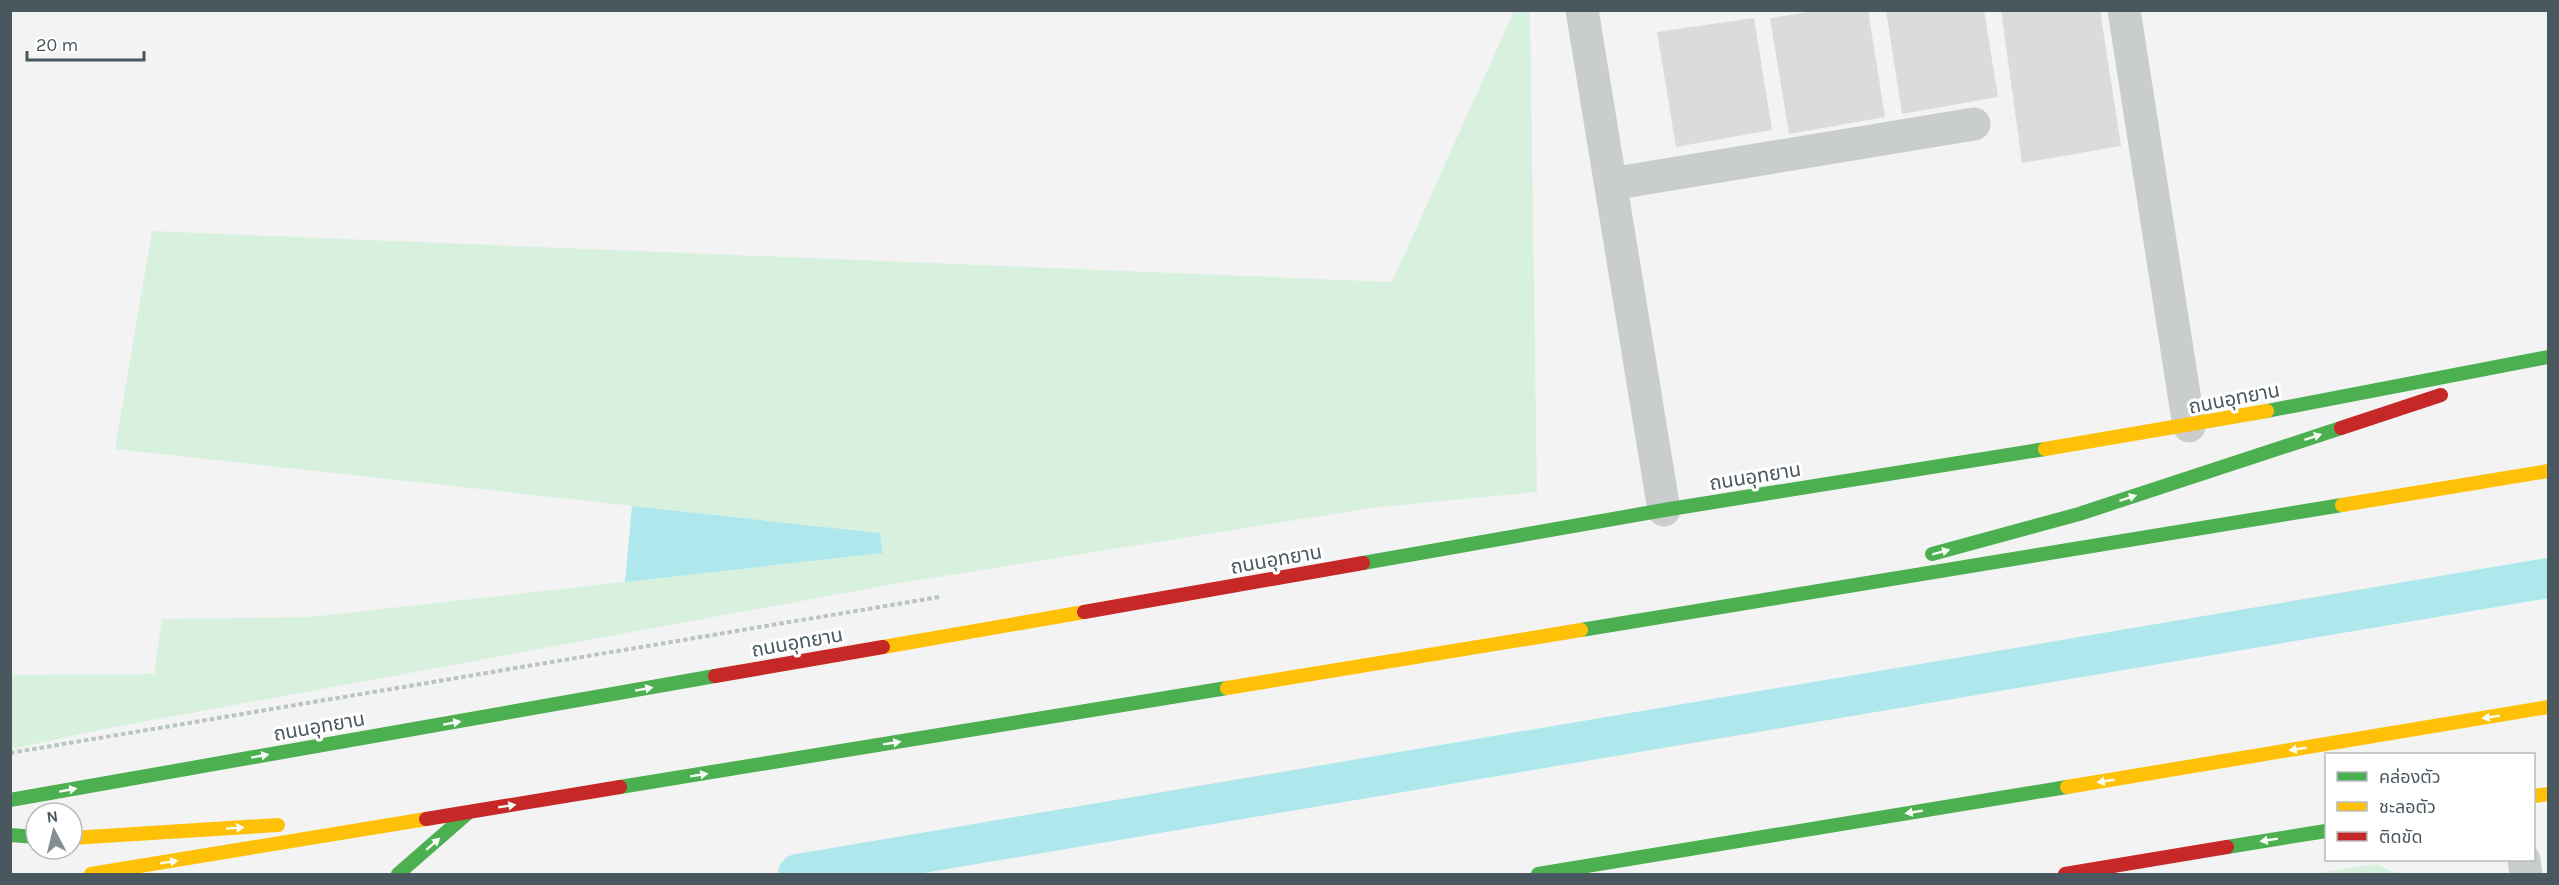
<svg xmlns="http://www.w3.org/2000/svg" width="2559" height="885" viewBox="0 0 2559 885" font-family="Karla,'Noto Sans Thai',sans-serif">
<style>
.green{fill:#d8f1df}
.water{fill:#aee8ed}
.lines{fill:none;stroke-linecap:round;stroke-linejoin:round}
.canal{stroke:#aee8ed;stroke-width:40}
.building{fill:#dbdbdc}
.path{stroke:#b9c5c0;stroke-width:4;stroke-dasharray:4.5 3;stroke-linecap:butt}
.street{stroke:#cacdce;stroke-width:33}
.fast{stroke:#4caf50;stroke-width:14}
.slow{stroke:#ffc107;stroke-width:14}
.jam{stroke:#c62828;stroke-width:14}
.oneway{fill:#f6fbf6}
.labels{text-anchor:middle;stroke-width:6;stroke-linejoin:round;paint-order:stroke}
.street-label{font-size:20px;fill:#49575f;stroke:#fff}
</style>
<rect width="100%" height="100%" fill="#f3f3f3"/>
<!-- green -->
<path class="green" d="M1514 11H1530L1537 492 1371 508 888 585 104 729 11 749 10 675 154 674 162 619 310 617 883 553 880 533 115 449 152 231 1392 282Z
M2376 864 2398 874H2313Z"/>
<!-- water -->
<path class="water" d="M632 506 880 533 883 553 625 582Z"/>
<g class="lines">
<!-- canal -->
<path class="canal" d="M798 874 2548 578"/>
</g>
<!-- building -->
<path class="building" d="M1822 10H1868L1885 117 1789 134 1770 18Z
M1886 10H1984L1998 97 1902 114Z
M2001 10H2100L2121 146 2022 163Z
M1754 18 1772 130 1676 147 1657 32Z"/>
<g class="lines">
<!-- path -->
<path class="path" d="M10 753 939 597"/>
<!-- street -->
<path class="street" d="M1582 10 1664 510
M2124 10 2189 426
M1611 184 1974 124
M2524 860 2526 874"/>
<!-- fast -->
<path class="fast" d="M2267 411 2548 357
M1932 554 2079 514 2341 428
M1363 563 1664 510 2045 449
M1581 630 2342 505
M620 787 1227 688
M10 800 715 676
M10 835 36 837
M2227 847 2326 831
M398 874 468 813
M1538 874 2067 787"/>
<!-- slow -->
<path class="slow" d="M2045 449 2267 411
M2342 505 2548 471
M883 647 1084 612
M1227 688 1581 630
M2067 787 2548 707
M2534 796 2548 794
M72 838 278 825
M91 874 426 819"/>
<!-- jam -->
<path class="jam" d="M2341 428 2441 395
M1084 612 1363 563
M715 676 883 647
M426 819 620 787
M2065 874 2227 847"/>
</g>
<!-- one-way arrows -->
<defs><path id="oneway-solid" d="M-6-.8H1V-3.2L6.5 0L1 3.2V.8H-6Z" transform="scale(1.5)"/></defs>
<g class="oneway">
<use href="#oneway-solid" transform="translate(2313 437) rotate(-18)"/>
<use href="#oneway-solid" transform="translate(2128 498) rotate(-18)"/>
<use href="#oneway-solid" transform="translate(1941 552) rotate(-15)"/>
<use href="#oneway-solid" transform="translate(644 689) rotate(-10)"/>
<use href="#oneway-solid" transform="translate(2491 717) rotate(171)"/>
<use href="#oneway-solid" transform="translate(452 723) rotate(-10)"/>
<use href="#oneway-solid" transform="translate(892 743) rotate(-9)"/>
<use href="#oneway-solid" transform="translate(2298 749) rotate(171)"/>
<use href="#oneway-solid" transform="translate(260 756) rotate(-10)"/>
<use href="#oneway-solid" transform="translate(699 775) rotate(-9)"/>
<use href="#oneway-solid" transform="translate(2106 781) rotate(171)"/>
<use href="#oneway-solid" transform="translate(68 790) rotate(-10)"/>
<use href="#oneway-solid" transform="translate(507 806) rotate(-9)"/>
<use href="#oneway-solid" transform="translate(1914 812) rotate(171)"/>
<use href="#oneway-solid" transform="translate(235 828) rotate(-4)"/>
<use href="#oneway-solid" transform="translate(2269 840) rotate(171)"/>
<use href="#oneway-solid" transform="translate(433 844) rotate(-41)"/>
<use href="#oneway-solid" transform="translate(169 862) rotate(-9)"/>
</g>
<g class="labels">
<!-- street labels -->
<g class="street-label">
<text transform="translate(2234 398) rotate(-11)" y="7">ถนนอุทยาน</text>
<text transform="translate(1755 476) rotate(-9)" y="7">ถนนอุทยาน</text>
<text transform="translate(1276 559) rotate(-10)" y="7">ถนนอุทยาน</text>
<text transform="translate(797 642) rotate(-10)" y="7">ถนนอุทยาน</text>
<text transform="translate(319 726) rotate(-10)" y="7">ถนนอุทยาน</text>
</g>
</g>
<!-- border -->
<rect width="2559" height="885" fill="none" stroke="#49575f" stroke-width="24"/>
<!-- legend -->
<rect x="2325" y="753" width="210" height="108" fill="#ffffff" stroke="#b6bcbf" stroke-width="1.5"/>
<rect x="2337" y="772" width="30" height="9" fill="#4caf50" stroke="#b6bcbf" stroke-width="1.5"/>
<text x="2379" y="783" font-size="18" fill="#49575f">คล่องตัว</text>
<rect x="2337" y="802" width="30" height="9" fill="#ffc107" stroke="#b6bcbf" stroke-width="1.5"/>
<text x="2379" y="813" font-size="18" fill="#49575f">ชะลอตัว</text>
<rect x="2337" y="832" width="30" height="9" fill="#c62828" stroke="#b6bcbf" stroke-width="1.5"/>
<text x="2379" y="843" font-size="18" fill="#49575f">ติดขัด</text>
<!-- north arrow -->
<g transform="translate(54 831) rotate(353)"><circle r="28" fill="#ffffff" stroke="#b6bcbf" stroke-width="1.5"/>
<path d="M0-4.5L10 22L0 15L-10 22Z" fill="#848e93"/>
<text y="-9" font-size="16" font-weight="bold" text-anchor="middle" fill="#49575f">N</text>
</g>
<!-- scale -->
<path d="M27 51v9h117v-9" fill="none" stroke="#49575f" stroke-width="3"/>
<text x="36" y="51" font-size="18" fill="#49575f" stroke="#ffffff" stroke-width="4.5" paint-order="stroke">20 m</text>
</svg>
